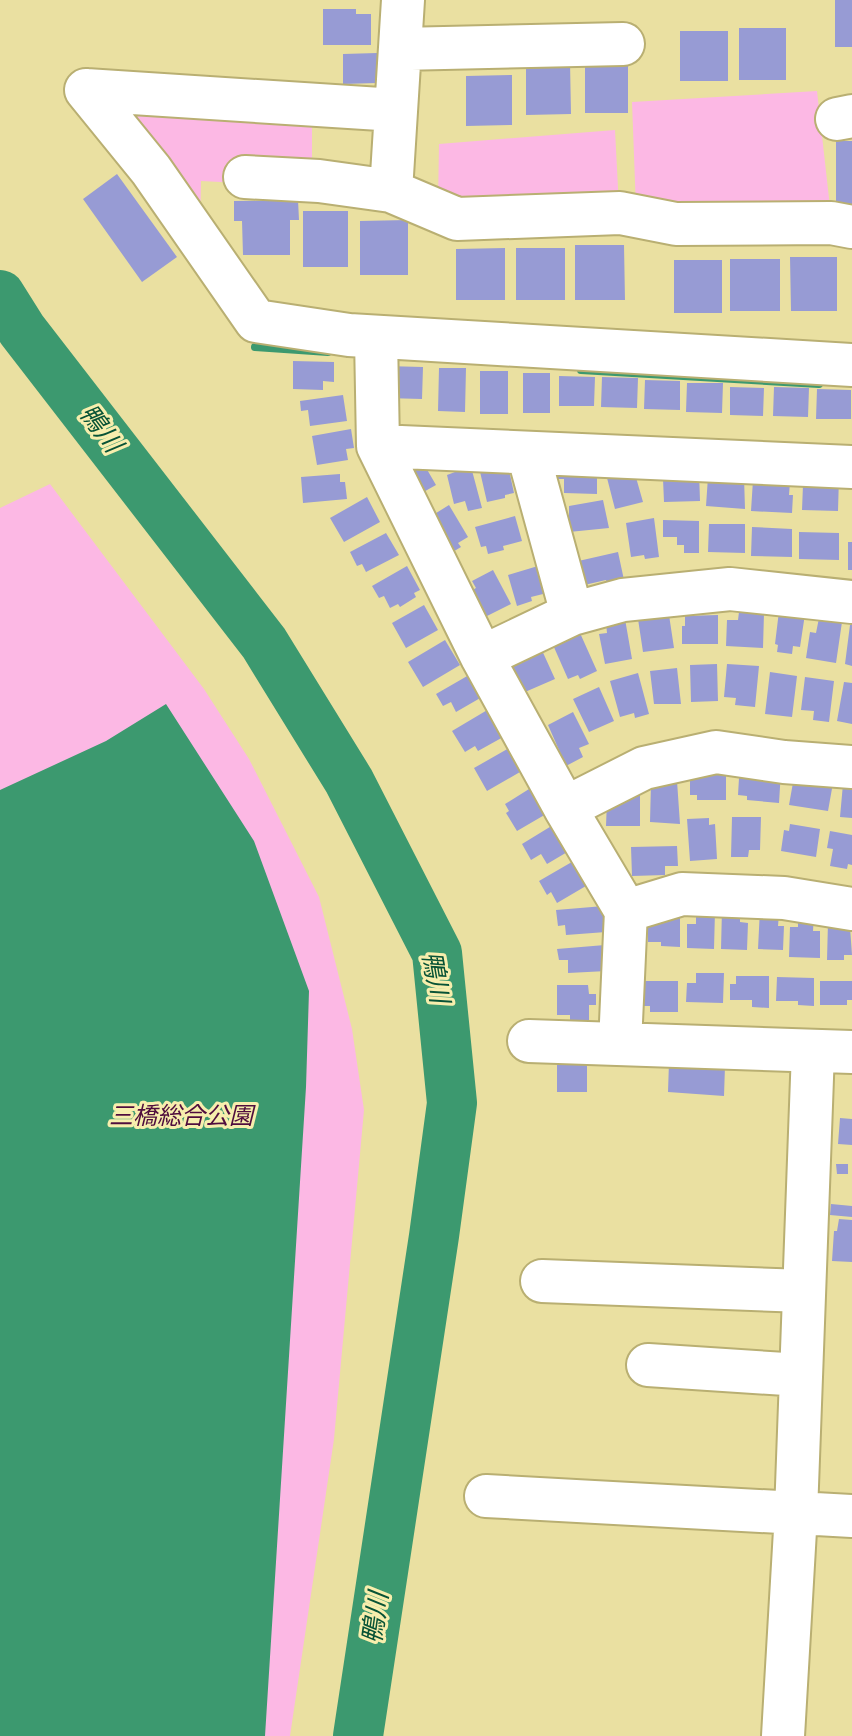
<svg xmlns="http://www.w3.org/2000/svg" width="852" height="1736" viewBox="0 0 852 1736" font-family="'Times New Roman','Noto Sans JP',serif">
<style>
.green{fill:#fcb8e4}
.water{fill:#3c996f}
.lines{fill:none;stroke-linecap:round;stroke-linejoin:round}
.stream{stroke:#3c996f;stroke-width:8}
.river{stroke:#3c996f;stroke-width:50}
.building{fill:#979bd4}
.minor-casing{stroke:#b9af72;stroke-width:46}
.minor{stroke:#fff;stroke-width:42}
.labels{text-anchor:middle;stroke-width:6;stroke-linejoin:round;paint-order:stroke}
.park-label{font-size:24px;font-style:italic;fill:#4f0d3e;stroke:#f7eead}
.water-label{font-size:26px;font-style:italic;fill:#085336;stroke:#f7eead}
</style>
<rect width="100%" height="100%" fill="#eae0a1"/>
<!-- green -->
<path class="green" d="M817 91 831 216 636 209 632 102Z
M108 113 312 117V175L240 183 201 181 200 231Z
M615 130 619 207 438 203 439 144Z
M50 484 204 689 249 759 319 897 352 1029 364 1110 334 1439 290 1736H0V508Z"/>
<!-- water -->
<path class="water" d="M166 704 254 841 309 991 306 1087 265 1736H0V790L106 741Z"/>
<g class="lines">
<!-- stream -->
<path class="stream" d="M255 347 328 352
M581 370 819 384"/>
<!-- river -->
<path class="river" d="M0 295 22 330 264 643 349 781 437 953 452 1103 434 1236 358 1736"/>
</g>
<!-- building -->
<path class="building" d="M835 0H852V47H835Z
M323 9H356V14H371V45H323Z
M739 28H786V80H739Z
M680 31H728V81H680Z
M377 53V83L343 84V54Z
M585 58H628V113H585Z
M526 62H570L571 114 526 115Z
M512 75V125L466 126V76Z
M836 141H852V204H836Z
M117 174 177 257 142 282 83 199Z
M298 200 299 220H290V255H243L242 221H234V201Z
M303 211H348V267H303Z
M408 220V275H360V221Z
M575 245H624L625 300H575Z
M505 248V300H456V249Z
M516 248H565V300H516Z
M790 257H837V311H791Z
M730 259H780V311H730Z
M674 260H722V313H674Z
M293 361 334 362V382L323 381V390L293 389Z
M385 366 423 367 422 399 385 398Z
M439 368H466L465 412 438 411Z
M480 371H508V414H480Z
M523 373H550V413H523Z
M559 376 595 377 594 406H559Z
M602 377 638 378 637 408 601 407Z
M645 380 680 381V410L644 409Z
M687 383H723L722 413 686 412Z
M730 387 764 388 763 416 730 415Z
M774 387 809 388 808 417 773 416Z
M817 389 851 390V419H816Z
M343 395 347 421 310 426 308 410 301 411 300 401Z
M351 429 354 448 346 449 348 460 317 465 312 436Z
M418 454 436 485 411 499 395 473Z
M507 461 514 493 505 495V498L487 502 478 463Z
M470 463 482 508 468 511 465 501 454 504 447 475 455 472 454 467Z
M557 464 597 465V494L564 493V479H557Z
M633 467 643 502 615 509 606 474Z
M699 471 700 501 664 502 663 479Z
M340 474V482H345L347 499 303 503 301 477Z
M708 477H744L745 509 706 506Z
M839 477 838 511 802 510 803 485Z
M753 480 790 482 789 495H793L792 513 751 511Z
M367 497 380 522 344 542 330 518Z
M603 500 609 528 569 532V506Z
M449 505 468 537 458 543 461 547 446 556 433 515Z
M515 516 522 541 503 546 504 550 488 554 486 546 481 547 475 527Z
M654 518 659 557 645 559 644 555 631 557 626 523Z
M663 520 699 521V553H684V545H677V537H663Z
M709 524H745V553L708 552Z
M752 527 792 529V557L751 556Z
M799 532 839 533V560L799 559Z
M386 533 399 555 366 572 362 564 357 566 350 552Z
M848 542H852V570H848Z
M618 552 624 580 607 584 606 580 580 586 574 562Z
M407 566 420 590 414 593 416 597 400 607 398 604 390 608 384 596 379 598 372 586Z
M538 566 551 592 531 597 532 601 517 606 508 575Z
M493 570 511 604 483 618 465 594 476 588 472 581Z
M424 605 438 630 406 648 392 623Z
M779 611 805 614 800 647 793 646 792 654 777 652 778 645 775 644Z
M739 612 764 613 763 648 726 646 727 620H738Z
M669 615 674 648 643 652 638 619Z
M718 615V644H682V626H685V616Z
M819 618 842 622 836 663 806 658 810 632 816 633Z
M625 619 632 659 605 664 599 634 607 633 606 623Z
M850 625H852V666L845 664Z
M580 633 597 671 580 679 578 675 568 679 553 645Z
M445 640 460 665 423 687 408 662Z
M540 646 555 679 525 692 517 675 513 677 508 665Z
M717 664 718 701 691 702 690 665Z
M727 664 759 666 755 707 735 705 736 698 724 697Z
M677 668 681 704H654L650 671Z
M770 672 797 676 792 717 765 714Z
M638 673 649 714 635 718 634 713 620 717 610 681Z
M469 675 482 697 456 712 451 702 443 706 436 694Z
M805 677 834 681 829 722 813 720 814 711 801 710Z
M844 682 852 683V724L837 721Z
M599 687 614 721 589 732 573 699Z
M489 709 505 736 478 751 475 746 465 752 452 731Z
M573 712 589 744 579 748 583 757 566 766 548 725Z
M511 747 520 764 517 766 520 772 487 791 474 768Z
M726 765V800H697V795H690V771Z
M747 768 781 771 779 803 747 800V796L738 795 739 778H746Z
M794 777 833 783 828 811 789 805Z
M677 781 680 824 650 822 651 783Z
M537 784 553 810 517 831 506 813 509 811 505 804Z
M843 784H852V818L840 817Z
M640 791V826H606L607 800Z
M732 817H761L760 850H749L748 857H731Z
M709 818V825L715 824 717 859 690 861 687 819Z
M558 822 574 848 547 864 541 854 531 860 522 844Z
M790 824 820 829 816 857 781 851 784 830 789 831Z
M830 831 852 835V865L848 864 847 869 830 866 833 849 827 848Z
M677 846 678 866H665V875L632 876 631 847Z
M577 859 591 883 557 903 551 892 547 895 539 881Z
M604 906 606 932 566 935 565 925 558 926 556 910Z
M722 909H740V922L748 923 747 950 721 949Z
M760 909 779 914 778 926H784L783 950 758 949Z
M680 911V947L661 946V942H648V918Z
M696 911H715L714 949 687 948V924H696Z
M798 914H814L813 931H820V958L789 957 790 927H798Z
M828 922 850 927 852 955H844V960H827Z
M605 945 607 971 568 973V960H559L557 949Z
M696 973H724L723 1003 686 1002 687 983H696Z
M736 976H769V1008L752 1007V1000H730V984H736Z
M777 977 814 978V1006L798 1005V1001H776Z
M643 981H678V1012H650V1006H643Z
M820 981H852V1000H847V1005H820Z
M557 985H588L589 994H596V1005H589V1020H570V1015H557Z
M557 1060 587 1061V1092H557Z
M669 1062 725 1066 724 1096 668 1092Z
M840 1118 852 1119V1145L838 1144Z
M836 1164H848V1174H837Z
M831 1204 852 1206V1217L830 1215Z
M839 1219 852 1220V1262L832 1261 834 1231H837Z"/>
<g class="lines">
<!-- minor casing -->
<g class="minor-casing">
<path id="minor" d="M400 49 623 44
M86 90 151 170 256 321 349 335 852 365
M86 90 396 110
M837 119 852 116
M245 177 319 181 391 191 457 219 620 213 676 224 831 223 852 227
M391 191 403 0
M376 337 378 446 482 657 565 808 626 911 620 1044
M378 446 852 467
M528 453 572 614
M482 657 572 614 623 600 730 589 852 602
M565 808 644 768 716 752 784 762 852 767
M626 911 682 894 784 898 852 909
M529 1041 852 1052
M542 1281 804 1291
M648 1365 801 1375
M486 1496 852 1516
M783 1736 796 1513 813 1051"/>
</g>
<!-- minor -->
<use href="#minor" class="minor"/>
</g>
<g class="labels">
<!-- park labels -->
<g class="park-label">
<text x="181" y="1124">三橋総合公園</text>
</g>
<!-- water labels -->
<g class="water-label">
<text transform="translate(101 428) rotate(53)" y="9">鴨川</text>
<text transform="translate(436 977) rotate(80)" y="9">鴨川</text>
<text transform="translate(375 1618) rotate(-82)" y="9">鴨川</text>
</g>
</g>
</svg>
